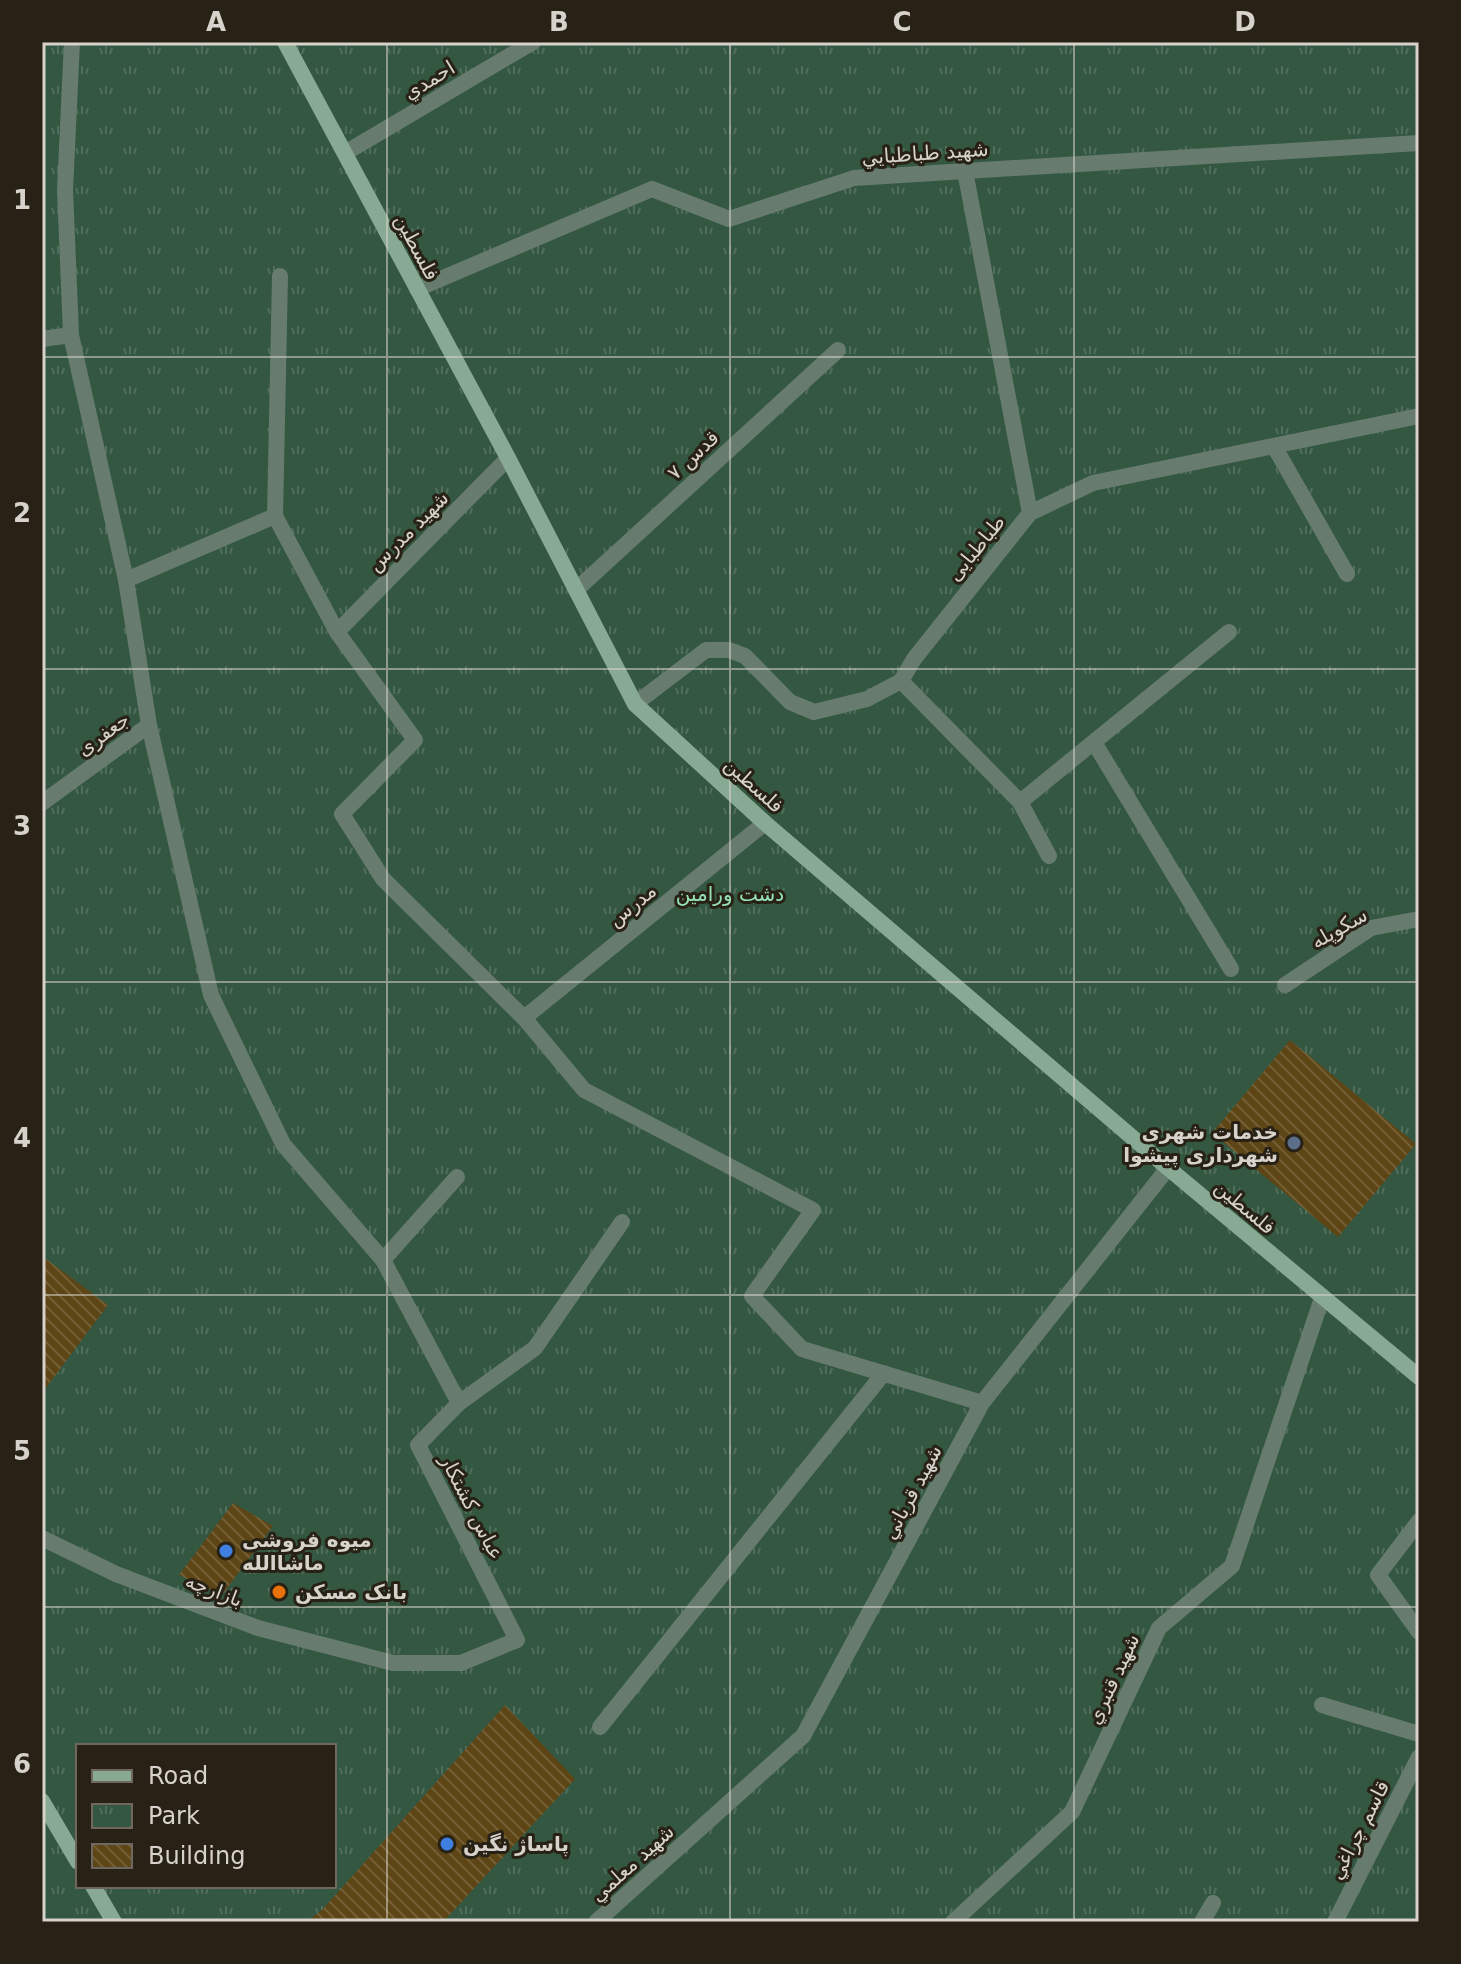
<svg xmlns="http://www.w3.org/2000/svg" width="1461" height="1964" viewBox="0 0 1461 1964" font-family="'DejaVu Sans','Noto Naskh Arabic',sans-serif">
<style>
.park{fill:url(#park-tufts);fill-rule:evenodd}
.building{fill:url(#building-back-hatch)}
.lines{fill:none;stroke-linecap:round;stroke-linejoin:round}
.lane{stroke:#677c6e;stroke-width:16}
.street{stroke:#677c6e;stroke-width:16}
.secondary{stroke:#88aa94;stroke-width:16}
.grid{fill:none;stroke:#d7d2cb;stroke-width:2;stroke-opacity:0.55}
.service-dot{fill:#5c6f8a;stroke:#282115;stroke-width:3}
.shop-dot{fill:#3f7fe0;stroke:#282115;stroke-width:3}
.food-dot{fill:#e8710a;stroke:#282115;stroke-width:3}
.labels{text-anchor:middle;stroke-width:6;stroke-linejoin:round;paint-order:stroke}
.street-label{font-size:20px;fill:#d7d2cb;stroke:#282115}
.park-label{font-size:20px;fill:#95e3b4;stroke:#282115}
.poi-label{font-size:20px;font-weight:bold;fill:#d7d2cb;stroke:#282115;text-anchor:start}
.neatline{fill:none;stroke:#d7d2cb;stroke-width:3}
.grid-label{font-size:26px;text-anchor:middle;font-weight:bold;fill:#d7d2cb}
</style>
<defs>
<pattern id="park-tufts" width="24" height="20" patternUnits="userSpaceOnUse" patternTransform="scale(2)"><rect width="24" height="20" fill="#345742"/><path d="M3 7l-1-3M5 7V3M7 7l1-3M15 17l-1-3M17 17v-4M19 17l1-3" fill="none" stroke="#516e5c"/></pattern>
<pattern id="building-back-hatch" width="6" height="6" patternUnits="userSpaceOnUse" patternTransform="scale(2)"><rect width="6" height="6" fill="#5d4515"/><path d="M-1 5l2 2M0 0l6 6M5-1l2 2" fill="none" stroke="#745f36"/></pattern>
</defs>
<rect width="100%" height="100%" fill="#312a1e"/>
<!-- park -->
<path class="park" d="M42 42H1419V1922H42ZM78 1746H334V1886H78Z"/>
<!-- building -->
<path class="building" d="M1290 1040 1416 1144 1338 1237 1212 1133Z
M42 1256 108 1305 42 1393Z
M233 1503 273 1526 222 1595 179 1575Z
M505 1705 575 1779 443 1922H306L322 1910Z"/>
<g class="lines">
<!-- lane -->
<path class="lane" d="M345 153 533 42
M275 516 280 276
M126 580 275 516 337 632 415 740 342 814 383 879 524 1018 584 1090 813 1210 752 1296 802 1349 982 1403
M576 590 838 350
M337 632 508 458
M901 681 1020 802 1049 856
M1095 744 1231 969
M1020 802 1229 632
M524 1018 765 823
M383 1260 457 1177
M459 1403 535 1348 622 1222
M1419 1521 1378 1575 1419 1632
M1322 1705 1419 1734
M600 1727 884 1373
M596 1922 803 1736 982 1403 1168 1168
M953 1922 1072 1812 1159 1628 1232 1566 1322 1298
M1202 1922 1213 1903
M1335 1922 1419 1757"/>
<!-- street -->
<path class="street" d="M965 171 1030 513
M417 289 652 189 729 219 854 178 1419 143
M42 339 71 335
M1274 446 1347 574
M635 704 706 650H729L745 656 790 702 814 712 867 699 901 681 914 659 1030 513 1093 483 1419 416
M42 803 149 725
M1285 985 1371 928 1419 919
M42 1538 116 1574 258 1628 393 1663H461L517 1640 418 1445 459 1403 383 1260 283 1144 211 995 149 725 126 580 71 335 65 190 72 42"/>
<!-- secondary -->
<path class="secondary" d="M285 42 508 458 635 704 765 823 1168 1168 1419 1377
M42 1801 78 1862
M93 1886 114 1922"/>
</g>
<!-- grid -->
<path class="grid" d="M387 42V1922M730 42V1922M1074 42V1922M42 357H1419M42 669H1419M42 982H1419M42 1295H1419M42 1607H1419"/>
<!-- markers -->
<circle class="service-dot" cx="1294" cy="1143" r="8"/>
<g class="shop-dot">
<circle cx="226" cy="1551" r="8"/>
<circle cx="447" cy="1844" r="8"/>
</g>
<circle class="food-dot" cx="279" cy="1592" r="8"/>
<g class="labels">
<!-- street labels -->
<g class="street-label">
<text transform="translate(429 80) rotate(-31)" y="7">احمدي</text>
<text transform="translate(925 153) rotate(-4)" y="7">شهيد طباطبايي</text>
<text transform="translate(417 247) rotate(62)" y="7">فلسطین</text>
<text transform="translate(693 455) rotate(-43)" y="7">قدس ۷</text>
<text transform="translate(408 531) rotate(-45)" y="7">شهيد مدرس</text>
<text transform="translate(976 548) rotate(-51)" y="7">طباطبایی</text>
<text transform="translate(103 734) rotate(-36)" y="7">جعفری</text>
<text transform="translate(754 785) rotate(42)" y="7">فلسطین</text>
<text transform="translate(632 905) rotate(-39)" y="7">مدرس</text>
<text transform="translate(1339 928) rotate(-30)" y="7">سکوپله</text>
<text transform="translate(1245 1207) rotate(40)" y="7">فلسطین</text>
<text transform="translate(912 1492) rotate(-62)" y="7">شهيد قرباني</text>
<text transform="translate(472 1507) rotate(63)" y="7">عباس كشتكار</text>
<text transform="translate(214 1590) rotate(21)" y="7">بازارچه</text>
<text transform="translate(1113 1679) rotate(-65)" y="7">شهيد قنبري</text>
<text transform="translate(1359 1830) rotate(-63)" y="7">قاسم چراغي</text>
<text transform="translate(632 1863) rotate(-42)" y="7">شهيد معلمي</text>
</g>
<!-- park labels -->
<g class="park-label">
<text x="730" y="901">دشت ورامین</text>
</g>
<!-- poi labels -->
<g class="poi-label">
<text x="1278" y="1139" text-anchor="end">خدمات شهری<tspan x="1278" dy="23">شهرداری پیشوا</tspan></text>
<text x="242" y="1547">میوه فروشی<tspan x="242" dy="23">ماشاالله</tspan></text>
<text x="295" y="1599">بانک مسکن</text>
<text x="463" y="1851">پاساژ نگین</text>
</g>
</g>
<!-- border -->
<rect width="1461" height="1964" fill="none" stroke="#282115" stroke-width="88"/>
<!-- legend -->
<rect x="76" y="1744" width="260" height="144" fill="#282115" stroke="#6e685e" stroke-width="2"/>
<rect x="92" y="1770" width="40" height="12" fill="#88aa94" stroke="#6e685e" stroke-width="2"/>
<text x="148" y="1784" font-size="24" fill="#d7d2cb">Road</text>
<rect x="92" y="1804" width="40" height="24" fill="url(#park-tufts)" stroke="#6e685e" stroke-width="2"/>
<text x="148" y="1824" font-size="24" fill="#d7d2cb">Park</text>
<rect x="92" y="1844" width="40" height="24" fill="url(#building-back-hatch)" stroke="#6e685e" stroke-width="2"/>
<text x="148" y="1864" font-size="24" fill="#d7d2cb">Building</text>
<rect x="44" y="44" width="1373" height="1876" class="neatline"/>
<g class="grid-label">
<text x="216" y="31">A</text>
<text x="559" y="31">B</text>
<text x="902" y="31">C</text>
<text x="1245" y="31">D</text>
<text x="22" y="209">1</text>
<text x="22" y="522">2</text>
<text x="22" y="835">3</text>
<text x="22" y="1147">4</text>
<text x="22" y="1460">5</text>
<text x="22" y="1773">6</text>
</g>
</svg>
